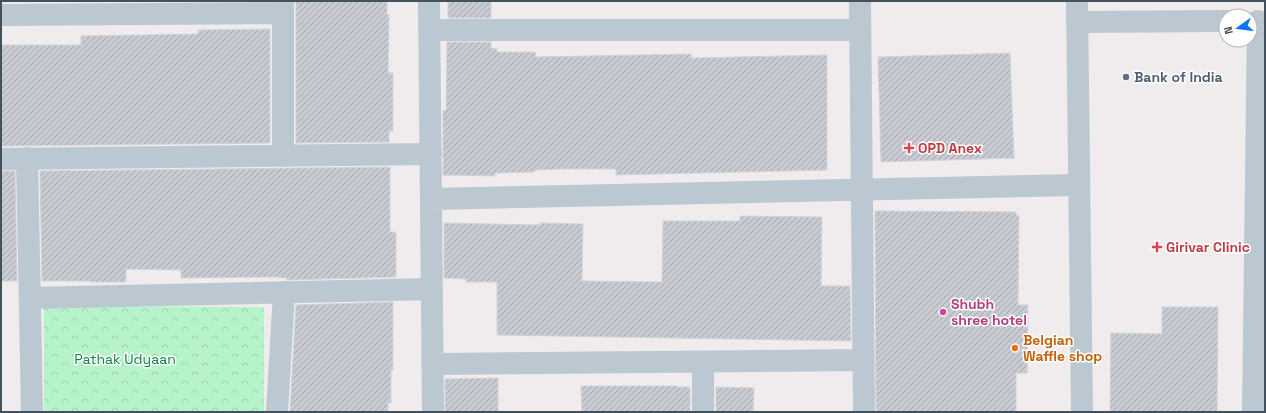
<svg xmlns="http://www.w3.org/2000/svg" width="1266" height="413" viewBox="0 0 1266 413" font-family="'Space Grotesk',sans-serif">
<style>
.forest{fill:url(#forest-crowns)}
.building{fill:url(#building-hatch);stroke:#d0d3d9}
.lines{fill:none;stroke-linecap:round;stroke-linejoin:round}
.minor{stroke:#bbc8d1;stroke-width:22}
.service-dot{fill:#5c6f8a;stroke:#fff;stroke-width:1.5}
.health-dot{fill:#e0444e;stroke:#fff;stroke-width:1.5}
.hotel-dot{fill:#d1479c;stroke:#fff;stroke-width:1.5}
.food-dot{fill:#e8710a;stroke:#fff;stroke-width:1.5}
.labels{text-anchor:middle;stroke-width:3;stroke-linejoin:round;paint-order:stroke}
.service-label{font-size:14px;font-weight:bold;fill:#4e5e75;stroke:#fff;text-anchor:start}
.health-label{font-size:14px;font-weight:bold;fill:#be3a42;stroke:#fff;text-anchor:start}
.hotel-label{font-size:14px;font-weight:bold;fill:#b23c85;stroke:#fff;text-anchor:start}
.food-label{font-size:14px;font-weight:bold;fill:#c56008;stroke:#fff;text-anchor:start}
.park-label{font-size:14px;fill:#0e8443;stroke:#fff}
</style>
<defs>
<pattern id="forest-crowns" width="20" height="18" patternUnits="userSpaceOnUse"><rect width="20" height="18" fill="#b6f3ca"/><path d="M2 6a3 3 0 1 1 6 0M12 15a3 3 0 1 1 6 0" fill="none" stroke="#9ed2b0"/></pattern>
<pattern id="building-hatch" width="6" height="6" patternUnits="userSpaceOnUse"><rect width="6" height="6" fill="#c8ccd2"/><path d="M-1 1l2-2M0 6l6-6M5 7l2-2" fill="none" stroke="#a4a8ae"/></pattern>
</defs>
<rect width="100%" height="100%" fill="#f0eced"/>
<!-- forest -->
<path class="forest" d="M44 306 264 307V412H44Z"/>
<!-- building -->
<path class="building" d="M296 1H387V15H389L388 73H393V131H389V142L296 143Z
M448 1H491V18H448Z
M270 29V143L1 146V45H81V36L198 34V30Z
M447 42H491V48L497 49V52H535L536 57 691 54V58L827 55V170L616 175V169H561L535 170V172L495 173V176L443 175V110L446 111Z
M1010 53 1014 158 881 162 878 57Z
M390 167V232H396V277L287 280V278L276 277 181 278V270L126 269V282H91V281H42L40 171Z
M1 171H15L17 281H1Z
M875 211 1016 212V215L1019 216 1018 305H1028L1027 373H1016V412H876Z
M740 216 822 217 821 286H850L851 341 497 335V282H466V279L444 278V223L540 225V223L583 224 582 281 662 282 663 221H740Z
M393 302V370H391V403H388V412H290L296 305Z
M1162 307H1218L1217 412H1110L1111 333 1162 334Z
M498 378V412H445V379Z
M581 386H677V387H690V412H582Z
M716 387 754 388 753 412H716Z"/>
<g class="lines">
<!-- minor -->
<path class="minor" d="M283 1V156
M429 1 433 412
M860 1 864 412
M1077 1 1082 412
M1 15 283 13
M1077 22 1226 21
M429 30H860
M27 158 32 412
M1 159 431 154
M431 199 1079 185
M30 298 432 289
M703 362V412
M433 364 863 360
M277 412 284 292
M1253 412 1258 21"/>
</g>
<!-- markers -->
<circle class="service-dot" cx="1126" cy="77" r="4"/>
<g class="health-dot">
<path d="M907 142h4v4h4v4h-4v4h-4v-4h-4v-4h4z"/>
<path d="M1155 241h4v4h4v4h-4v4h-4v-4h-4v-4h4z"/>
</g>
<circle class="hotel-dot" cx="943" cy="312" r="4"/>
<circle class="food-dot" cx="1015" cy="348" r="4"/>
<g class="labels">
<!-- service labels -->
<g class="service-label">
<text x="1134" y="82">Bank of India</text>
</g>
<!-- health labels -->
<g class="health-label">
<text x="918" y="153">OPD Anex</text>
<text x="1166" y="252">Girivar Clinic</text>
</g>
<!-- hotel labels -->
<g class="hotel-label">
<text x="951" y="309">Shubh<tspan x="951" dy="16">shree hotel</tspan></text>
</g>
<!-- food labels -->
<g class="food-label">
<text x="1023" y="345">Belgian<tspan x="1023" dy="16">Waffle shop</tspan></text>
</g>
<!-- park labels -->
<g class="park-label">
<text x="125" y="364">Pathak Udyaan</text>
</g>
</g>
<!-- border -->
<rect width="1266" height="413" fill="none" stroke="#43515c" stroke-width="4"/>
<!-- north arrow -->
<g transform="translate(1238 28) rotate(256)"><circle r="19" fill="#ffffff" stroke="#b4b9be"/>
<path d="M0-3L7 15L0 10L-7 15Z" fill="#0877ef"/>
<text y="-6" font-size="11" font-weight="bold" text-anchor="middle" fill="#43515c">N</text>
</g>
</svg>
